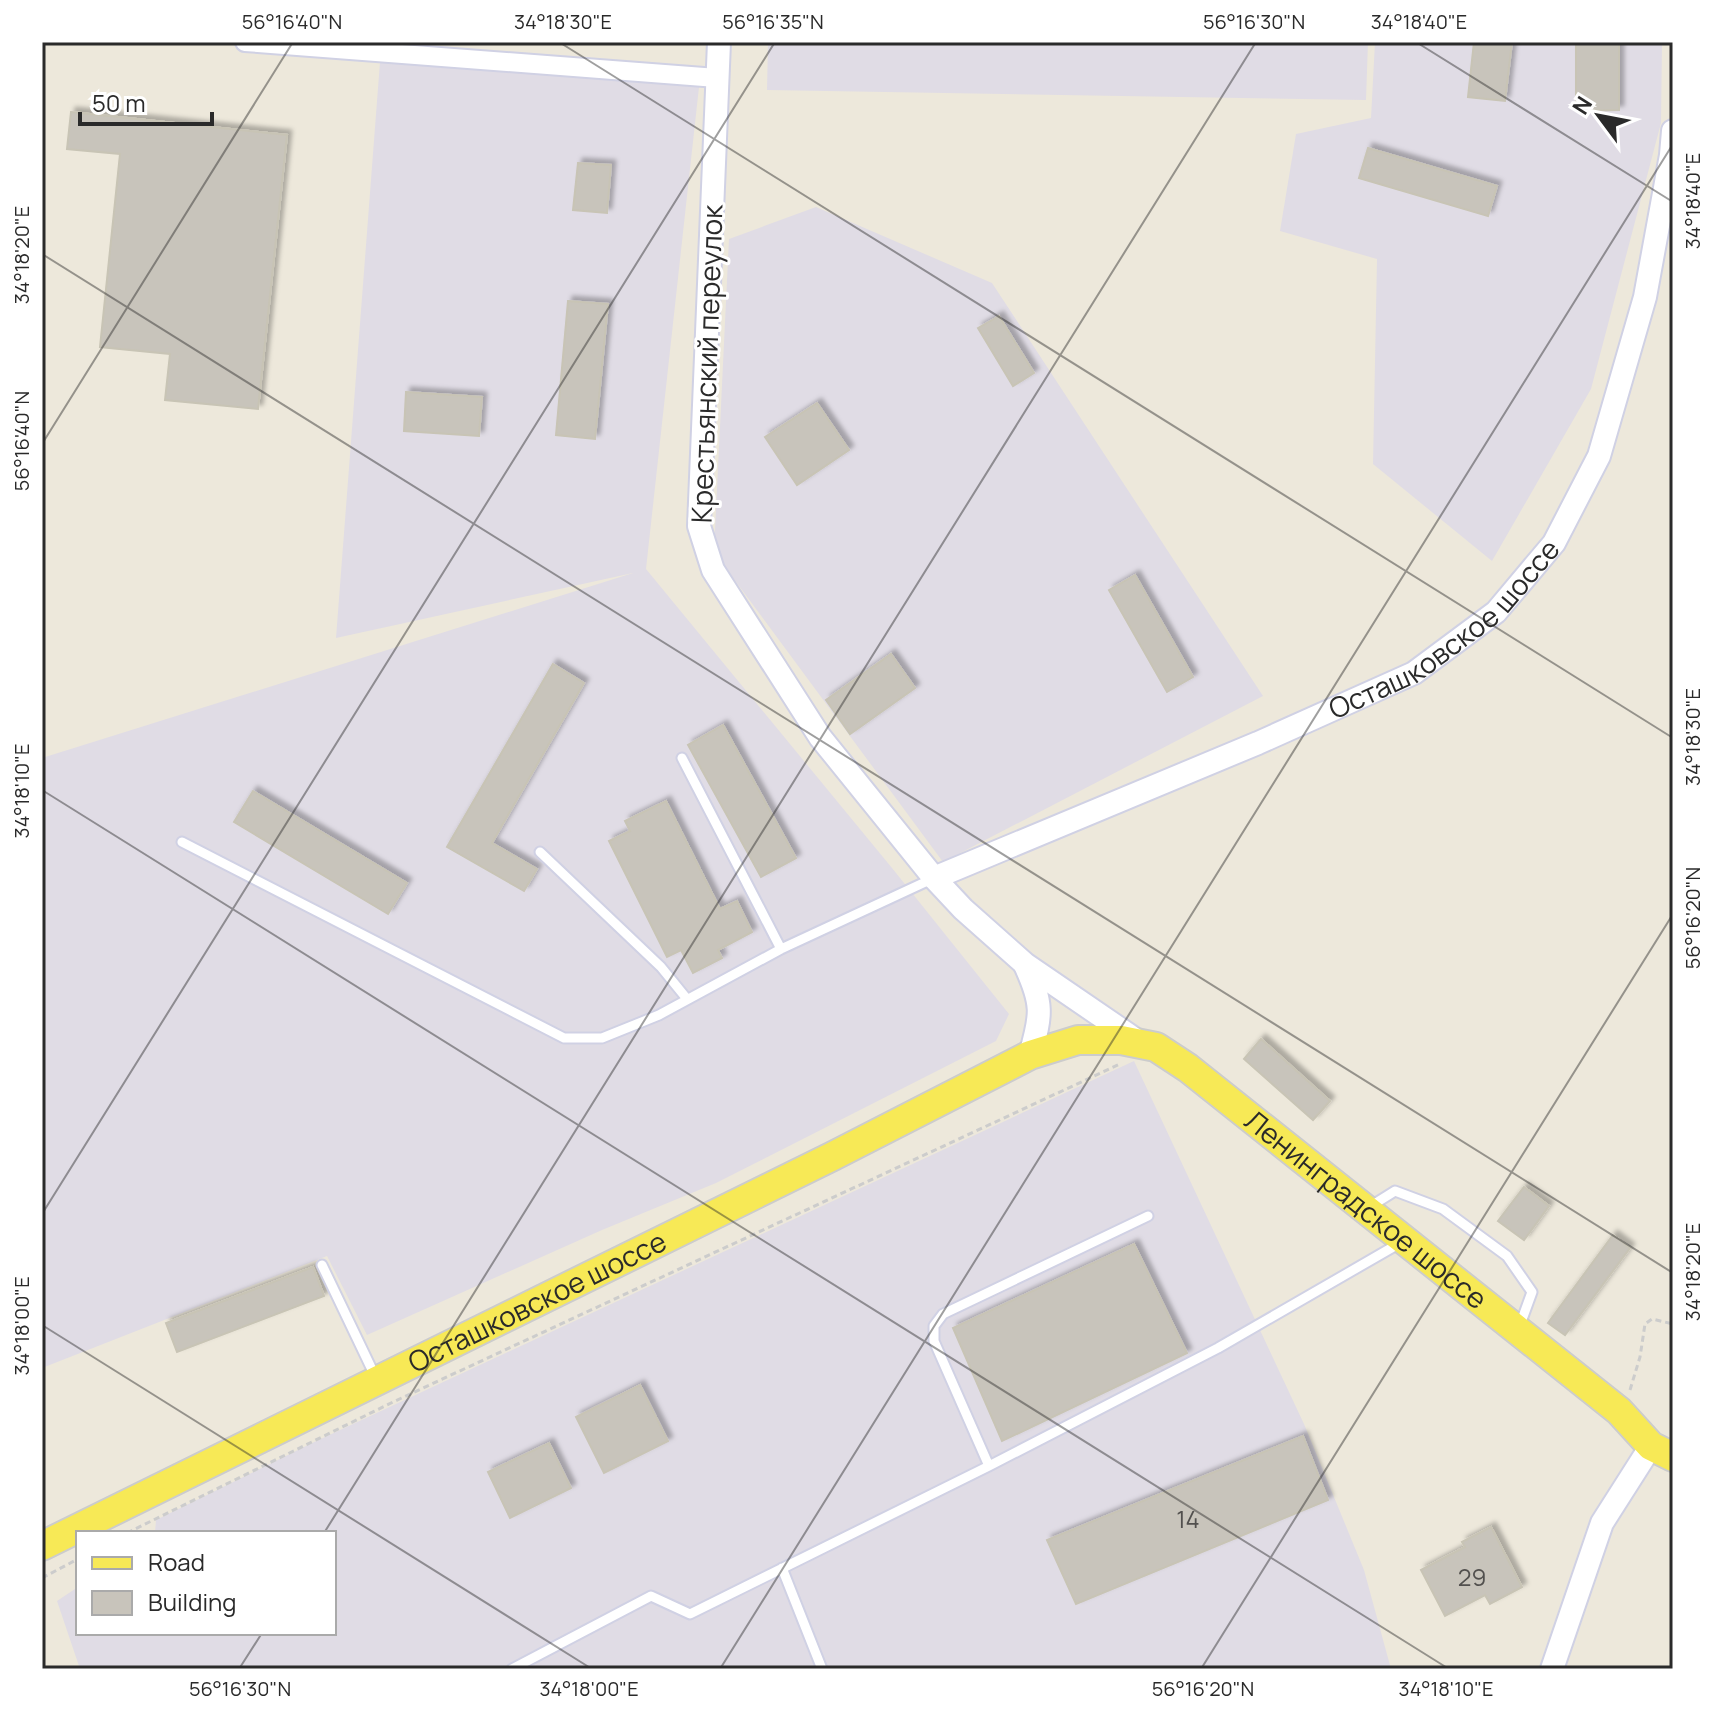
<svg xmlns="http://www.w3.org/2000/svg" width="1715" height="1711" viewBox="0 0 1715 1711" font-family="Manrope,sans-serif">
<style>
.industrial{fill:#e0dce5}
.building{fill:#c8c4bb;stroke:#c8c4b5;stroke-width:2;filter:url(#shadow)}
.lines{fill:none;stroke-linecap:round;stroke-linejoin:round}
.service-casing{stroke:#d0d1e4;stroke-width:13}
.minor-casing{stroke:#d0d1e4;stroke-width:22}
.tertiary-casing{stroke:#d0d1e4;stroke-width:26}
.primary-casing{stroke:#ccc;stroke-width:32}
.path{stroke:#ccc;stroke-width:3;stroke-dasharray:6 4;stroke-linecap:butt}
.service{stroke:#fff;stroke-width:9}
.minor{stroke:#fff;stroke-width:18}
.tertiary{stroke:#fff;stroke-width:22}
.primary{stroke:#f7e956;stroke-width:28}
.ticks{fill:none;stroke:#2a2a2a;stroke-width:2;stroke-opacity:0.45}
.labels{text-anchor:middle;stroke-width:6;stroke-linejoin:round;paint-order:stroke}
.number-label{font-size:24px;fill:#52504e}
.street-label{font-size:28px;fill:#2a2a2a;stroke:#fff}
.neatline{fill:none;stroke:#2a2a2a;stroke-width:3}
.ticks-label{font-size:20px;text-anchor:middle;fill:#2a2a2a}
</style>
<defs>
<filter id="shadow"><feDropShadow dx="4.5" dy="-4.5" stdDeviation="2" flood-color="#0004"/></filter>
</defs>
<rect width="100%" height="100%" fill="#ede8db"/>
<!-- industrial -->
<path class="industrial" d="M768 42H1368L1366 100 767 90Z
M1375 42H1662L1661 123 1591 389 1492 561 1373 464 1377 259 1280 231 1296 134 1371 118Z
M380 62 699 87 646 569 892 868 1009 1014 996 1041 716 1183 602 1230 367 1335 327 1256 42 1368V758L633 573 336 638Z
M816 207 992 283 1263 696 943 862 714 552 729 239Z
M1134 1061 1304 1424 1364 1570 1391 1669H80L57 1601 78 1587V1633H334V1533H155L156 1520 310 1444Z"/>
<!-- building -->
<path class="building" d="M1474 42H1512L1505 101 1468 97Z
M1576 42H1619V110L1576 111Z
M71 112 287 135 258 409 165 400 170 354 100 347 120 154 67 149Z
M1368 148 1497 186 1488 216 1359 178Z
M578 163 611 165 607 213 573 210Z
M568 301 608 304 595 439 556 435Z
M999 316 1034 373 1013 386 978 328Z
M406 392 482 397 479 436 404 431Z
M817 403 849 450 797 485 765 437Z
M1135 575 1193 677 1167 692 1109 590Z
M891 654 915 688 850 734 826 700Z
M553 664 584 683 492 843 537 869 524 891 447 847Z
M723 725 796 858 761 877 688 745Z
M253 791 407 883 388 914 234 822Z
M666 801 720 909 737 901 752 932 718 950 722 958 693 973 681 950 667 957 609 841 630 831 625 821Z
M1261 1039 1330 1101 1313 1120 1244 1059Z
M1524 1187 1549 1206 1524 1240 1498 1221Z
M1613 1235 1630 1248 1565 1335 1548 1323Z
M1134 1244 1187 1353 1002 1441 953 1328Z
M313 1267 324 1296 177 1352 166 1323Z
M640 1385 668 1441 604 1473 576 1417Z
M1303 1436 1328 1500 1076 1604 1047 1540Z
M549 1443 571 1488 510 1518 488 1472Z
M1491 1527 1522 1587 1490 1604 1485 1595 1445 1616 1421 1570 1465 1547 1462 1542Z"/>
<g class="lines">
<!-- service casing -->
<g class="service-casing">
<path id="service" d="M682 758 781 949
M182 842 564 1038H602L659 1015 781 949 934 878
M540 852 661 967 687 999
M1371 1206 1395 1191 1443 1209 1507 1256 1532 1292 1520 1325
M322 1265 376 1378
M989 1466 934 1341V1326L943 1314 1148 1216
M782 1568 822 1669
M512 1669 651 1596 690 1614 989 1466 1218 1348 1400 1243"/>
</g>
<!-- minor casing -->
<g class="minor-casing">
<path id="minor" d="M245 42 717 78"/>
</g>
<!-- tertiary casing -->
<g class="tertiary-casing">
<g id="tertiary">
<path d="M719 42 699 526 713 570 820 737 934 878 963 909 1025 964 1139 1042"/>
<path id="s1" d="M934 878 1258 743 1414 673 1496 612 1554 543 1599 456 1645 297 1671 155 1673 131"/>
<path d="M1025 965C1043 1004 1042 1014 1030 1055"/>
<path d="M1552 1669 1602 1523 1651 1446"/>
</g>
</g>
<!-- primary casing -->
<g class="primary-casing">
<g id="primary">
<path id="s2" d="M42 1546 833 1156 1030 1055 1078 1040H1121L1156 1047 1188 1068 1619 1411 1651 1446 1673 1457"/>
</g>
</g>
<!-- path -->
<path class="path" d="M1630 1390 1640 1357 1645 1324 1652 1319 1673 1324
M127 1533 393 1402 1120 1064
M42 1578 78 1559"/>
<!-- service -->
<use href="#service" class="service"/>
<!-- minor -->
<use href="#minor" class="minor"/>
<!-- tertiary -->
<use href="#tertiary" class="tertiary"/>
<!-- primary -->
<use href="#primary" class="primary"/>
</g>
<!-- ticks -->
<path class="ticks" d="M559 42 1673 738M1416 42 1673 202M42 254 1673 1273M42 444 293 42M42 790 1449 1669M42 1214 775 42M42 1325 592 1669M324 1533 1256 42M239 1669 262 1633M720 1669 1673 144M1201 1669 1673 914"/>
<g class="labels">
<!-- number labels -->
<g class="number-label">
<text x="1188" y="1528">14</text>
<text x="1472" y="1586">29</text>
</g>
<!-- street labels -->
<g class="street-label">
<text transform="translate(707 364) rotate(-88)" y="10">Крестьянский переулок</text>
<text dy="10" stroke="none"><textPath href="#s1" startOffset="572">Осташковское шоссе</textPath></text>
<text dy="10" stroke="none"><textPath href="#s2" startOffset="1498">Ленинградское шоссе</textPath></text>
<text dy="10" stroke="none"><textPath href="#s2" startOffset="552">Осташковское шоссе</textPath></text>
</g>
</g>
<!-- border -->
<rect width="1715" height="1711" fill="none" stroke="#ffffff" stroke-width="88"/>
<!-- legend -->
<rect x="76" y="1531" width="260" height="104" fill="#ffffff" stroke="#aaaaaa" stroke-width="2"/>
<rect x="92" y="1557" width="40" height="12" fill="#f7e956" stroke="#aaaaaa" stroke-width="2"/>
<text x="148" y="1571" font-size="24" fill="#2a2a2a">Road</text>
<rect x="92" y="1591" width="40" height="24" fill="#c8c4bb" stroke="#aaaaaa" stroke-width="2"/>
<text x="148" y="1611" font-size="24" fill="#2a2a2a">Building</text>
<!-- north arrow -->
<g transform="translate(1599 116) rotate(302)" stroke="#ffffff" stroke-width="6" paint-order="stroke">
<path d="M0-6L14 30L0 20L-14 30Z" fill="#2a2a2a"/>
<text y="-12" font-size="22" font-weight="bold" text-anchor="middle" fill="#2a2a2a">N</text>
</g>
<!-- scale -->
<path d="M80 112v12h132v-12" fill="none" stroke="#2a2a2a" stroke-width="4"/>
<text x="92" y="112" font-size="24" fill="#2a2a2a" stroke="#ffffff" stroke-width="6" paint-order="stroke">50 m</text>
<rect x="44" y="44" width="1627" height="1623" class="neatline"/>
<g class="ticks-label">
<text x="292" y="29">56°16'40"N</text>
<text x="563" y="29">34°18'30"E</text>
<text x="773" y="29">56°16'35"N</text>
<text x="1254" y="29">56°16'30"N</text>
<text x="1419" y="29">34°18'40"E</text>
<text transform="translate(1693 201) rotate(-90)" y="7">34°18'40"E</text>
<text transform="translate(22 255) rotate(-90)" y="7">34°18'20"E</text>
<text transform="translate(22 441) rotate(-90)" y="7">56°16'40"N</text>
<text transform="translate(1693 737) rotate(-90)" y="7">34°18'30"E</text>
<text transform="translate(22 791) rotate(-90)" y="7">34°18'10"E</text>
<text transform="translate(1693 918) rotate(-90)" y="7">56°16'20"N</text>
<text transform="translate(1693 1272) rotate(-90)" y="7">34°18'20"E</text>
<text transform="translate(22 1326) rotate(-90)" y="7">34°18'00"E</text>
<text x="240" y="1696">56°16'30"N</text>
<text x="589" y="1696">34°18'00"E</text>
<text x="1203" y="1696">56°16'20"N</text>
<text x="1446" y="1696">34°18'10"E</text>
</g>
</svg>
